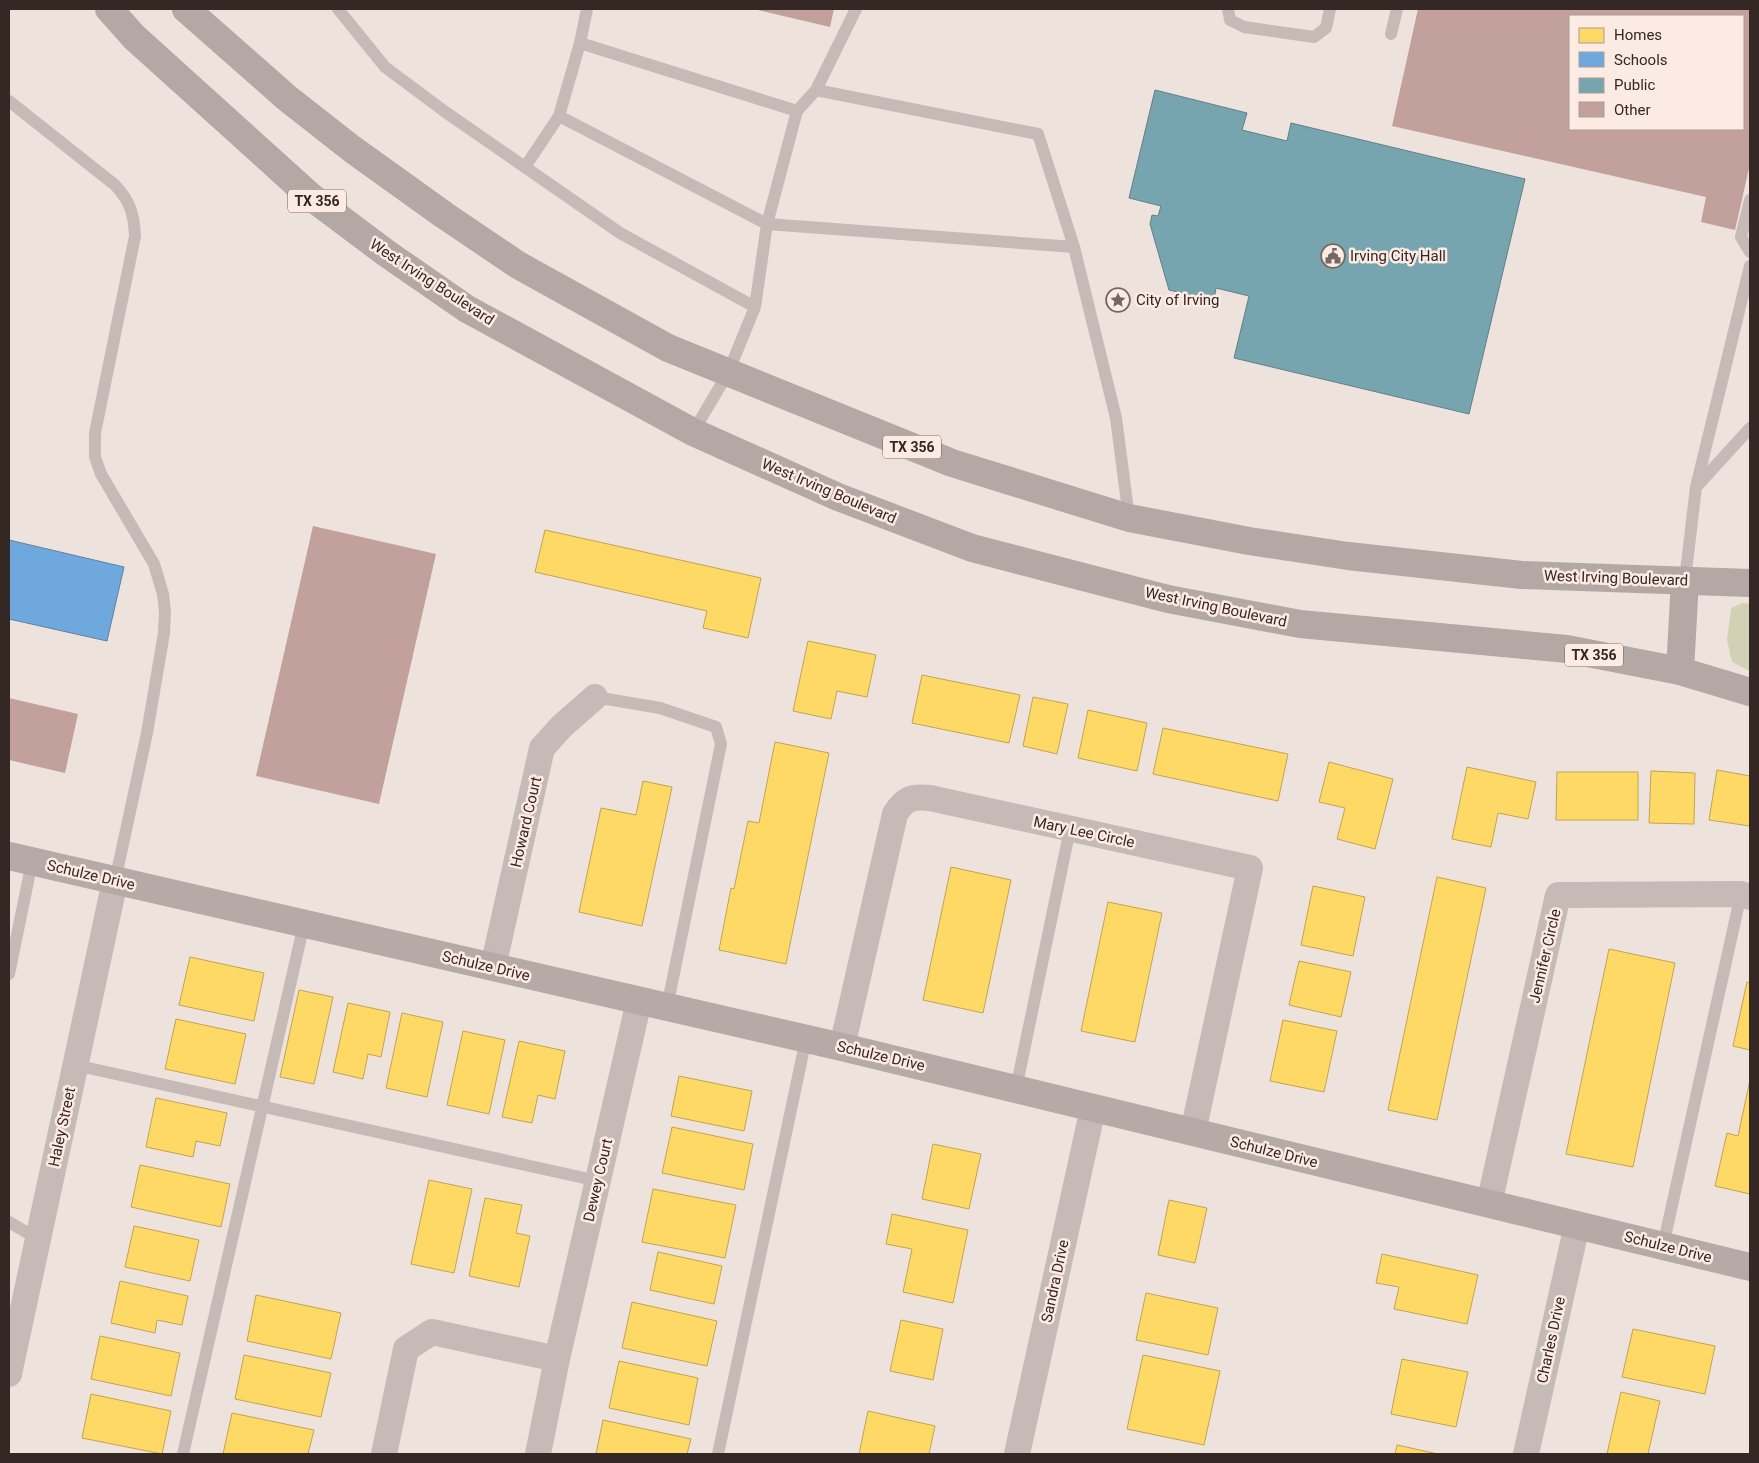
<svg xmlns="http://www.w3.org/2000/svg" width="1759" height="1463" viewBox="0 0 1759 1463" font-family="Roboto,sans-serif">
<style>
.green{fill:#d2d1b5}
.homes{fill:#ffd966;stroke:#c2a452}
.schools{fill:#6fa8dc;stroke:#5e81a5}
.public{fill:#76a5af;stroke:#627f85}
.building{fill:#c2a19c;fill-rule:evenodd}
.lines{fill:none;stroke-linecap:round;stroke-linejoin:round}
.lane{stroke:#c5bab6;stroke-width:12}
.street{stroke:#c5bab6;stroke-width:26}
.secondary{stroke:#b6aaa6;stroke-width:28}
.primary{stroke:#b4a8a5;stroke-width:28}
.labels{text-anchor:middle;stroke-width:5;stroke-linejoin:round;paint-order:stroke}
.shield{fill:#fbebe2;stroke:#70625d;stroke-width:1}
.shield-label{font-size:14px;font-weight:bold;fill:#352724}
.poi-label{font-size:15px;fill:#352724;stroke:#fbebe2;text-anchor:start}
.street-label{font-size:15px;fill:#352724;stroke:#fbebe2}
</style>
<rect width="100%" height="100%" fill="#ede2dc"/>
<!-- green -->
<path class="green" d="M1743 603 1750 604V671L1732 662 1727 640 1731 608Z"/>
<!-- homes -->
<path class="homes" d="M545 530 761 578 748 638 703 628 707 611 535 572Z
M808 641 876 655 867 697 837 691 831 719 793 711Z
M922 675 1020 695 1009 743 912 723Z
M1033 697 1068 704 1057 754 1023 746Z
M1088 710 1147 723 1137 771 1078 758Z
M1163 728 1288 754 1278 801 1153 774Z
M775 742 829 753 786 964 719 950 731 888 734 889 748 821 759 823Z
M1329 762 1393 779 1375 849 1337 839 1345 808 1319 802Z
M1467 767 1536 782 1528 819 1498 813 1491 847 1452 839Z
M1717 770 1750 776V826L1709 820Z
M1651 771 1695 773 1694 824 1649 823Z
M1557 772H1638V820H1556Z
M643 781 672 787 642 926 579 912 601 808 636 815Z
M951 867 1011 880 983 1013 923 1000Z
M1437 877 1486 888 1437 1120 1388 1110Z
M1313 886 1365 897 1353 956 1301 945Z
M1108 902 1162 913 1135 1042 1081 1031Z
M1609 949 1675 963 1633 1167 1566 1154Z
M190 957 264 973 254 1021 179 1005Z
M1299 961 1351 972 1341 1017 1289 1005Z
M1747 982 1750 983V1050L1733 1046Z
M299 990 333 997 314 1084 280 1077Z
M348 1003 390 1012 381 1057 368 1054 363 1079 333 1072Z
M402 1013 443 1022 427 1097 386 1088Z
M176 1019 246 1034 235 1084 165 1069Z
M1283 1020 1337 1031 1324 1092 1270 1081Z
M463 1031 505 1040 489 1114 447 1105Z
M519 1041 565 1051 555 1099 538 1095 532 1123 502 1117Z
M679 1076 752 1091 744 1131 671 1116Z
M1750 1080V1194L1715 1186 1727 1133 1738 1136Z
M156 1098 227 1113 220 1146 196 1141 193 1157 146 1147Z
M672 1127 753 1144 744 1190 662 1173Z
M933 1144 981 1154 969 1209 922 1199Z
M140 1165 230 1184 221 1227 131 1207Z
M429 1180 472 1189 454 1273 411 1264Z
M653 1189 736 1205 725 1258 642 1242Z
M485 1198 522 1205 516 1233 530 1236 519 1287 469 1276Z
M1169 1200 1207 1208 1195 1263 1158 1255Z
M892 1214 968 1230 953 1303 903 1292 912 1249 886 1244Z
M134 1226 199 1240 190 1281 125 1267Z
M658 1252 722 1266 714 1304 650 1290Z
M1382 1254 1478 1275 1467 1324 1394 1309 1399 1287 1376 1283Z
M120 1281 188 1296 182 1325 157 1320 155 1333 111 1323Z
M1146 1293 1218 1308 1208 1355 1136 1340Z
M256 1295 341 1313 331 1359 247 1341Z
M632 1302 717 1321 707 1366 622 1348Z
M901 1320 943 1329 933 1380 890 1371Z
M1633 1329 1715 1346 1705 1394 1622 1377Z
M100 1336 180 1353 171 1396 91 1379Z
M244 1355 331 1373 321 1417 235 1399Z
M1143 1355 1220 1371 1204 1445 1127 1429Z
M1402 1359 1468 1372 1456 1427 1391 1414Z
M619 1361 698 1378 689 1425 609 1408Z
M1621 1392 1660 1401 1648 1454H1607Z
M91 1394 171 1411 162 1454 82 1438Z
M868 1411 935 1426 929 1454H859Z
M232 1413 314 1430 308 1454H223Z
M603 1420 691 1439 687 1454H596Z
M1397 1445 1438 1454H1395Z"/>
<!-- schools -->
<path class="schools" d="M9 540 124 567 107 641 9 619Z"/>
<!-- public -->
<path class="public" d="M1155 90 1247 113 1242 130 1287 141 1291 123 1525 179 1469 414 1234 358 1249 296 1216 288 1214 300 1169 290 1150 224 1152 215 1158 216 1161 206 1129 198Z"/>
<!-- building -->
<path class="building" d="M753 9H834L830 27Z
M1418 9H1750V164L1735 230 1701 222 1706 197 1392 126ZM1570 16H1743V129H1570Z
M313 526 436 554 379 804 256 776Z
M9 698 78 714 65 773 9 760Z"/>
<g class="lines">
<!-- lane -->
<path class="lane" d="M338 9 385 67 444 111 620 233 755 307 728 373 693 432
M1228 9 1230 20 1244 27 1314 37 1326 28 1330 9
M1391 34 1397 9
M580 43 587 9
M816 90 1038 134 1074 247 1116 418 1129 518
M9 101 115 185C130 201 134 214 135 236L95 433V457L101 474 154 564 163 594 165 612 164 633 147 733 115 881
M797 111 767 224 1074 247
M525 167 559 116
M1750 200 1741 237 1750 252
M755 307 767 224 559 116 580 43 797 111 816 90 856 9
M1698 485 1750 428
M1685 580 1696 487 1750 266
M595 697 660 708 716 727 721 744 667 1007
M9 974 32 862
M75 1065 598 1181
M1016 1089 1070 829
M9 1222 38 1239
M1663 1246 1741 894
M183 1454 304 924
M718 1454 806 1039"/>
<!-- street -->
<path class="street" d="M493 967 542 748 562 726 595 697
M842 1047 895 814C905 798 912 796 930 798L1250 868 1193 1132
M1489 1204 1558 895 1741 894 1750 897
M9 1374 115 881
M384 1454 406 1349 432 1332 557 1359
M538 1454 557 1359 639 1001
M1017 1454 1093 1108
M1526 1454 1577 1225"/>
<!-- secondary -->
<path class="secondary" d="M9 856 842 1047 1750 1267"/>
<!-- primary -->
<path class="primary" d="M109 9 134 37 310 196 386 253 467 309 693 432 838 497 972 548 1168 599 1300 624 1567 649 1680 671 1750 692
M186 9 287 98 352 149 444 215 518 265 668 348 952 463 1129 518 1249 541 1348 556 1522 575 1750 583
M1680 671 1685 580"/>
</g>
<!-- icons -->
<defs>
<g id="civic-ring" transform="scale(1.25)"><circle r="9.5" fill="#fbebe2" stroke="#756864" stroke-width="1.5"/><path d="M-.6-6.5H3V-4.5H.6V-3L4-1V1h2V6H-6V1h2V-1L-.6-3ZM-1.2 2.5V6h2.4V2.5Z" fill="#756864"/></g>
<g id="sight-ring" transform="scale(1.25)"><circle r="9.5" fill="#fbebe2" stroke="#756864" stroke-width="1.5"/><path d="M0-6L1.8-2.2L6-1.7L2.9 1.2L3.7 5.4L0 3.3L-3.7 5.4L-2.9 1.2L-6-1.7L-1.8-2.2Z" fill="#756864"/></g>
</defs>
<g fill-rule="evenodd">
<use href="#civic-ring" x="1333" y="256"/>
<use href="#sight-ring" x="1118" y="300"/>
</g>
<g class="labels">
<!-- shield labels -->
<g class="shield">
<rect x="288" y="189.5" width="58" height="23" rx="4"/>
<rect x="883" y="435.5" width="58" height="23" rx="4"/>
<rect x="1565" y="643.5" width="58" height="23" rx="4"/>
</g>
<g class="shield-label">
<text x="317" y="206">TX 356</text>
<text x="912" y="452">TX 356</text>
<text x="1594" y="660">TX 356</text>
</g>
<!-- poi labels -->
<g class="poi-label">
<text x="1350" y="261">Irving City Hall</text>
<text x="1136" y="305">City of Irving</text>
</g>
<!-- street labels -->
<g class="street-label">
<text transform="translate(432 282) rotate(33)" y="5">West Irving Boulevard</text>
<text transform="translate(829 491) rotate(23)" y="5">West Irving Boulevard</text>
<text transform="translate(1616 578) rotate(2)" y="5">West Irving Boulevard</text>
<text transform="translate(1216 607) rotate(12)" y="5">West Irving Boulevard</text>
<text transform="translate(526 822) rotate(-77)" y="5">Howard Court</text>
<text transform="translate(1084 832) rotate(12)" y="5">Mary Lee Circle</text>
<text transform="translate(91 875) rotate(13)" y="5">Schulze Drive</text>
<text transform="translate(1545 956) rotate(-77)" y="5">Jennifer Circle</text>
<text transform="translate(486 966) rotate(13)" y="5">Schulze Drive</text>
<text transform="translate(881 1056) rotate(13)" y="5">Schulze Drive</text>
<text transform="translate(62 1127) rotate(-78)" y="5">Haley Street</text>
<text transform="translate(1274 1152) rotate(14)" y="5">Schulze Drive</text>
<text transform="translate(598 1180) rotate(-77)" y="5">Dewey Court</text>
<text transform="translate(1668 1247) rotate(14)" y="5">Schulze Drive</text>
<text transform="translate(1055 1281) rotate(-78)" y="5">Sandra Drive</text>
<text transform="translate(1551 1340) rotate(-78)" y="5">Charles Drive</text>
</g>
</g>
<!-- border -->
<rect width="1759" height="1463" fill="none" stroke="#352724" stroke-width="20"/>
<!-- legend -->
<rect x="1569" y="15" width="175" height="115" fill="#fbebe2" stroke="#ac9d96"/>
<rect x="1579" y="28" width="25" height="15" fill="#ffd966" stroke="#ac9d96"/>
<text x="1614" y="40" font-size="15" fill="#352724">Homes</text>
<rect x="1579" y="52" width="25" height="15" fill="#6fa8dc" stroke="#ac9d96"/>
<text x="1614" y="65" font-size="15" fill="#352724">Schools</text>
<rect x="1579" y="78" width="25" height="15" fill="#76a5af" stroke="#ac9d96"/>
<text x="1614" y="90" font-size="15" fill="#352724">Public</text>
<rect x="1579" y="102" width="25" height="15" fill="#c2a19c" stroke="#ac9d96"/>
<text x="1614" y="115" font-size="15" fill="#352724">Other</text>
</svg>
